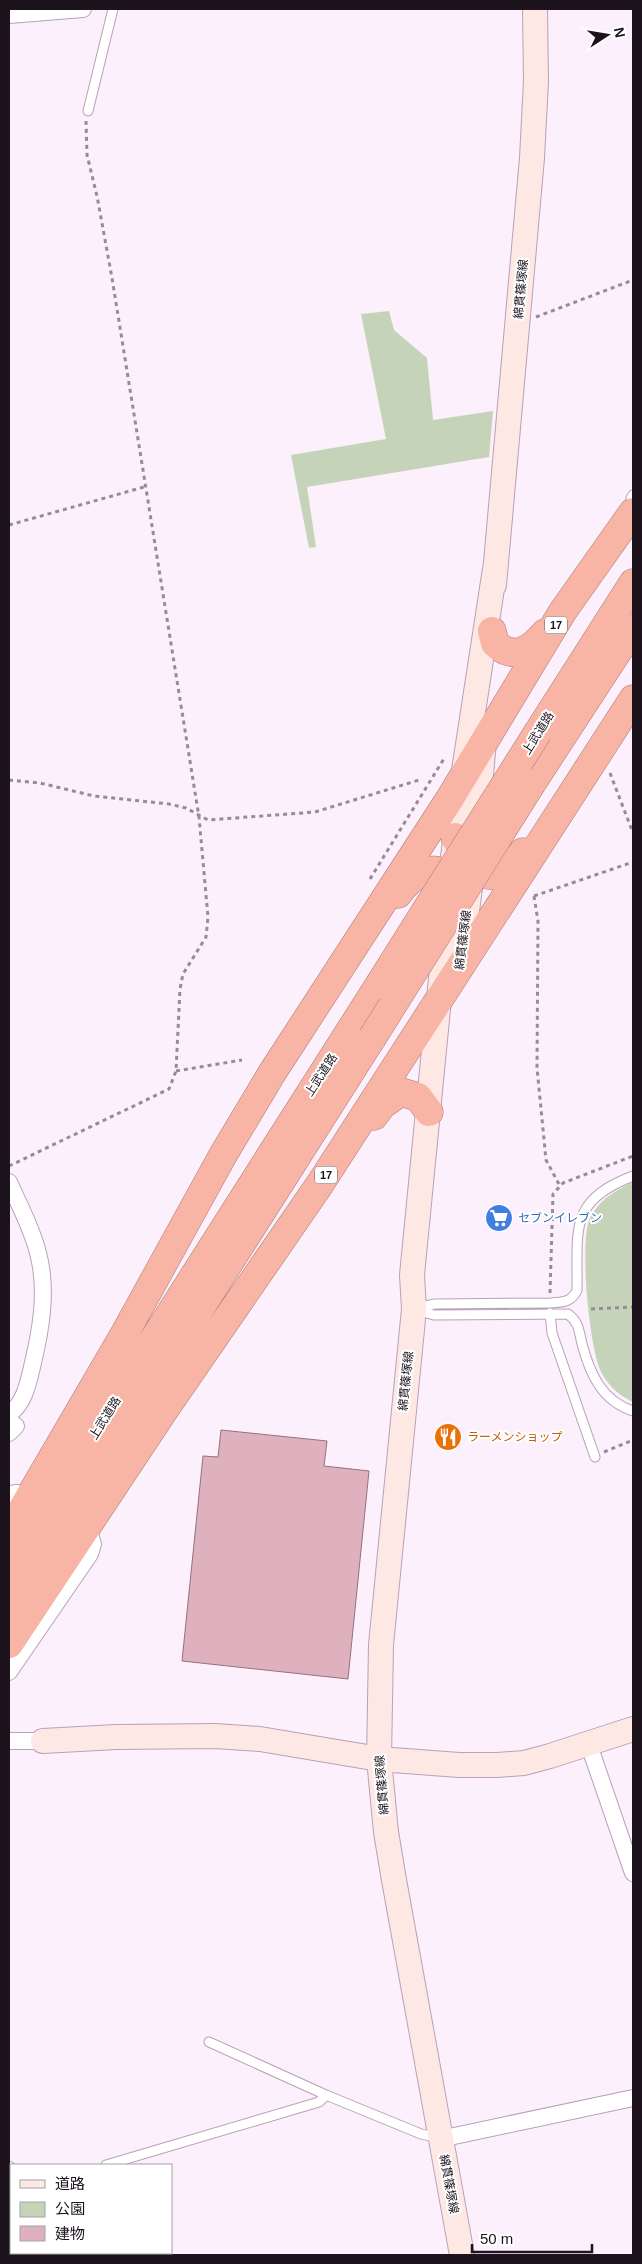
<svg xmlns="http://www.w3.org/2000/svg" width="642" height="2264" viewBox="0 0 642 2264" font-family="Arial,'Noto Sans JP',sans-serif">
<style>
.green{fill:#c5d4b8}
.building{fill:#dfb1bf;stroke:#94717c}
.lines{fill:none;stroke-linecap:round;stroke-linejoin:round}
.lane-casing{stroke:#b9a0bb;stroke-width:11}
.street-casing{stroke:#b9a0bb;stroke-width:18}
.secondary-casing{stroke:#b9a0bb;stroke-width:26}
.highway-casing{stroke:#ab7c75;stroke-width:29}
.path{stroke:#968c97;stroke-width:3;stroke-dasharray:4 4;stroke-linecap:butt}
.lane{stroke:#fff;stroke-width:9}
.street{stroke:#fff;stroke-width:16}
.secondary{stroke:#fde8e4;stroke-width:24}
.highway{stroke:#f8b4a5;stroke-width:28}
.highway-bridge-casing{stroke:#ab7c75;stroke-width:29;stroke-linecap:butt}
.highway-bridge{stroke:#f8b4a5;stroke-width:28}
.labels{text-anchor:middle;stroke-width:4;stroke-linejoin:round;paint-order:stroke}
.shield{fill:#fff;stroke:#605a61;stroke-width:1}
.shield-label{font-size:11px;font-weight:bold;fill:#1c131d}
.street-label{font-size:12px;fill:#1c131d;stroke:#fff}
.shop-label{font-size:12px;fill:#366cbe;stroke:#fff;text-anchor:start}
.food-label{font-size:12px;fill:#c56008;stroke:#fff;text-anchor:start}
</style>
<rect width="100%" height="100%" fill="#fbf0fc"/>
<!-- green -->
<path class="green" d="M389 311 394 330 427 358 433 420 493 411 489 457 307 487 316 547 309 548 291 455 386 439 361 314Z
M633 1182V1402C619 1395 609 1387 601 1372 589 1347 579 1241 590 1218 600 1199 615 1191 633 1182Z"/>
<!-- building -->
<path class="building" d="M221 1430 327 1441 324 1466 369 1471 348 1679 182 1661 203 1456 218 1457Z"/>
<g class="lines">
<!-- lane casing -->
<g class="lane-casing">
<path id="lane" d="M88 111 113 9
M631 498 633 495
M416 1308 435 1304 551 1303C563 1302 572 1302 577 1290 578 1229 568 1201 633 1176
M416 1310 434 1315 568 1314C579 1322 579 1331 582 1344 590 1374 602 1401 633 1411
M550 1313 552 1333 595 1457
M209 2042 326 2095 421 2134 439 2138
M106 2165 319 2102 326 2095"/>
</g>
<!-- street casing -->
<g class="street-casing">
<path id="street" d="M9 15 83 9
M9 1182C19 1205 32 1228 38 1253 48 1290 41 1330 32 1367 28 1384 24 1404 9 1414
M9 1420 16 1426 9 1433
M9 1498 11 1494 17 1493 29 1496
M9 1672 90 1554 93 1544 88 1527
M9 1741H43
M589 1745 633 1873
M440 2139 633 2098
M9 2170 11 2177
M33 2253 34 2255"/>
</g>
<!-- secondary casing -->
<g class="secondary-casing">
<path id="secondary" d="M494 585 532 158 536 81 535 9
M476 832 484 741
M453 857 463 777 495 569
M447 917 412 1275 414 1309 381 1645 379 1759 386 1832 394 1880 462 2255
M460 966 471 880
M43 1741 116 1737 215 1736 260 1739 379 1759 459 1765H497L524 1763 550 1756 633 1729"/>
</g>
<!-- highway casing -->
<g class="highway-casing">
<path id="highway" d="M492 631 495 643C514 662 531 649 545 633
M538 732 633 583
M532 783 633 628
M455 837C467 857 477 885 506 872L523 852
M398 894C411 876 429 863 451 875L461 893
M374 1116 382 1105 401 1092 418 1097 429 1112
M9 1532 125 1333 223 1155 272 1073 449 800 563 611 633 512
M9 1567 379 985
M9 1609 372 1038
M9 1644 165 1409 320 1184 633 699"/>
</g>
<!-- path -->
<path class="path" d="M536 317 633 280
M9 525 144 487
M610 773 633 833
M9 780 40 783 94 796 169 804 186 808 208 820 315 812 419 780
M370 879 445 757
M534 896 538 921 537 1068 546 1160 560 1186
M534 896 633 862
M176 1071 242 1060
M9 1166 169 1089 176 1071 180 989 183 974 206 937 208 917 199 817 112 278 97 196 87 155 86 121
M550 1293 553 1194 563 1183 633 1156
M591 1309 633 1307
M604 1452 633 1440"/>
<!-- lane -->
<use href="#lane" class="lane"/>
<!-- street -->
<use href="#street" class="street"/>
<!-- secondary -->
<use href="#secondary" class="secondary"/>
<!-- highway -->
<use href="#highway" class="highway"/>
<!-- highway-bridge casing -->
<g class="highway-bridge-casing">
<path id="highway-bridge" d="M379 985 538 732
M372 1038 532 783"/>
</g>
<!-- highway-bridge -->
<use href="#highway-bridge" class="highway-bridge"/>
</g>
<!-- icons -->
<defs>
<g id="supermarket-disc" transform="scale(1.4375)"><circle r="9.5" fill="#3f7fe0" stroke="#fff"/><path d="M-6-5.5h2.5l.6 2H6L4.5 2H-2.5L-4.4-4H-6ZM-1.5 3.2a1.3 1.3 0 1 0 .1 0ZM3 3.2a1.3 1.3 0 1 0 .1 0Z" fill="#fff"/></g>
<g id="restaurant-disc" transform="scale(1.4375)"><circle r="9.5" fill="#e8710a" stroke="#fff"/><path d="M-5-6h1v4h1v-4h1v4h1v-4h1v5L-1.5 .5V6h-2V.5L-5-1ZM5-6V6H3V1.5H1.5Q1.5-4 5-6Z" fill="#fff"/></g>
</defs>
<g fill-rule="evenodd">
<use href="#supermarket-disc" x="499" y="1218"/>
<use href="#restaurant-disc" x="448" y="1437"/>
</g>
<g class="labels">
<!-- shield labels -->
<g class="shield">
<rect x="545" y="616.5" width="22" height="17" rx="4"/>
<rect x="315" y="1166.5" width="22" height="17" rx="4"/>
</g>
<g class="shield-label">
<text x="556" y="629">17</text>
<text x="326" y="1179">17</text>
</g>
<!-- street labels -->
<g class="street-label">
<text transform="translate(521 289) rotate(-85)" y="4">綿貫篠塚線</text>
<text transform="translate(538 733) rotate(-58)" y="4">上武道路</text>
<text transform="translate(463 940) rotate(-83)" y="4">綿貫篠塚線</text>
<text transform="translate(321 1075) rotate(-57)" y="4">上武道路</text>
<text transform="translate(406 1381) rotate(-84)" y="4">綿貫篠塚線</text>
<text transform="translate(105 1418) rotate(-58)" y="4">上武道路</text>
<text transform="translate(382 1785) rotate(-95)" y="4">綿貫篠塚線</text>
<text transform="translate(449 2184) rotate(80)" y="4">綿貫篠塚線</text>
</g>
<!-- shop labels -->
<g class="shop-label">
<text x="518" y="1222">セブンイレブン</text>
</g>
<!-- food labels -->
<g class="food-label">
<text x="467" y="1441">ラーメンショップ</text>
</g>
</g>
<!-- border -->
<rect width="642" height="2264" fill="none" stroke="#1c131d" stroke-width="20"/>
<!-- legend -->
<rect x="10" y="2164" width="162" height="90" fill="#ffffff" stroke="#a4a1a5"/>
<rect x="20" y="2180" width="25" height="8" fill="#fde8e4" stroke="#a4a1a5"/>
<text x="55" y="2189" font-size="15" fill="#1c131d">道路</text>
<rect x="20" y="2202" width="25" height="15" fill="#c5d4b8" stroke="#a4a1a5"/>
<text x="55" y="2214" font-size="15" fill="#1c131d">公園</text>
<rect x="20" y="2226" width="25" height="15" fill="#dfb1bf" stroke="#a4a1a5"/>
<text x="55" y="2239" font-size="15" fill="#1c131d">建物</text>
<!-- north arrow -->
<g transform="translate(607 35) rotate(78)" stroke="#ffffff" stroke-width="4" paint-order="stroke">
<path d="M0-4L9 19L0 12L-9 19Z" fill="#1c131d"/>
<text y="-8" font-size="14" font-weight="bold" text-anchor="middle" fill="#1c131d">N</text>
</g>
<!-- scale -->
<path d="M472 2244v8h120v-8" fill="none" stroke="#1c131d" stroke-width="2.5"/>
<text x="480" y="2244" font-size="15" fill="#1c131d" stroke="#ffffff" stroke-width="4" paint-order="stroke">50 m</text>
</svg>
